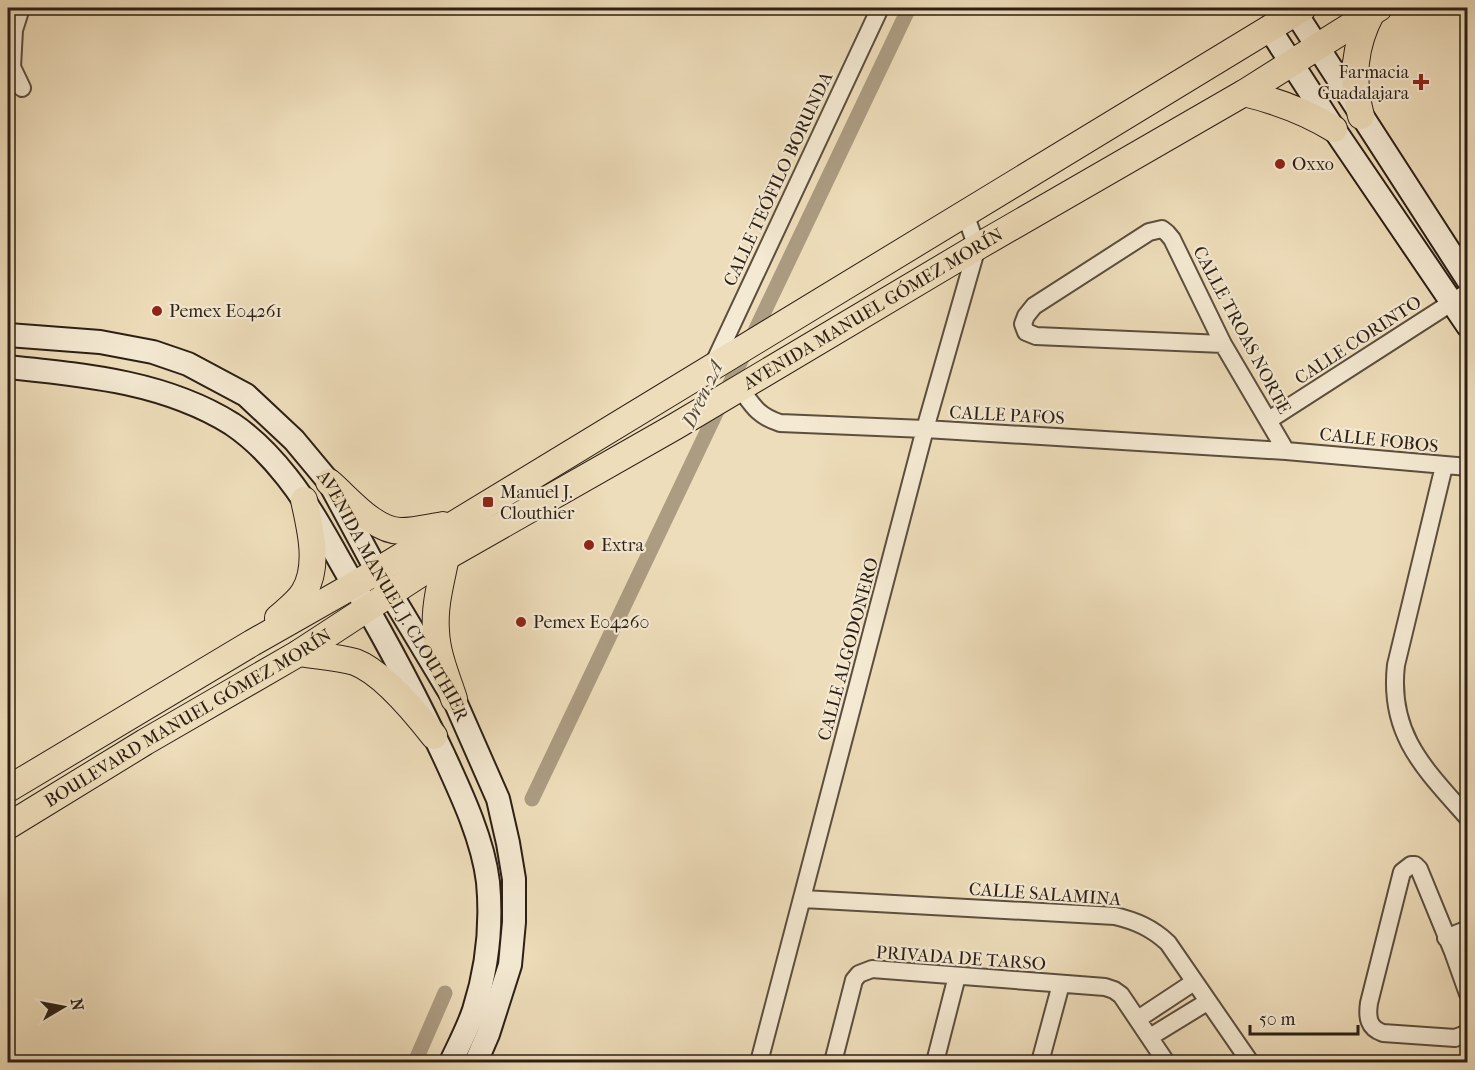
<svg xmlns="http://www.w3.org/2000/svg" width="1475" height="1070" viewBox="0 0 1475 1070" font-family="'IM FELL French Canon',serif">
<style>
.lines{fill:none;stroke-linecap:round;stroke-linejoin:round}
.canal{stroke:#ac9c82;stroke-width:15}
.street-casing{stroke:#5c4e3e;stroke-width:20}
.secondary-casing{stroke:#2c1f15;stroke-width:26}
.primary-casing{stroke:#2c1f15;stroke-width:28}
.street{stroke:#f4e9d2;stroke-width:16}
.secondary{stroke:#f4e9d2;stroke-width:22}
.primary{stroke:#eeddba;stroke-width:26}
.poi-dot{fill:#8f2418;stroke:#f4e9d2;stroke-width:2}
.labels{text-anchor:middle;stroke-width:4.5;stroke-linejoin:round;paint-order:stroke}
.poi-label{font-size:18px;fill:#2c1f15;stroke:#f4e9d2;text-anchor:start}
.street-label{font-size:18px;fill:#2c1f15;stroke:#f4e9d2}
.water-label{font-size:20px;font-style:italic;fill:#594b3b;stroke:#f4e9d2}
</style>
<rect width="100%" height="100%" fill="#eeddba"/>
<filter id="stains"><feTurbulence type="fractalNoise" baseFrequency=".00333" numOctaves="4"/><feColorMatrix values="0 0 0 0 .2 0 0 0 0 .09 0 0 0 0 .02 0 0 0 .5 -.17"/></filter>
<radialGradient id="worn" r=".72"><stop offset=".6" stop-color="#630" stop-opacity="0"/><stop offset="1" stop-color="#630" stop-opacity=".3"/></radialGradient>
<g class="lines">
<!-- canal -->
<path class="canal" d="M532 799 909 8
M415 1062 445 993"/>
<!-- street casing -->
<g class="street-casing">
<path id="street" d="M21 8 14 30 12 67 22 88
M1223 344 1036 336 1026 332 1023 324 1026 316 1034 306 1149 232 1162 229 1167 233 1172 239 1223 344 1286 451
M713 365 880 8
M740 388C753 406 758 416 780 423L925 429 1286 451 1468 467
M1269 420 1468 292
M1444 466 1396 665C1388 735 1425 769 1468 818
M803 899 1115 916C1136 921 1152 928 1168 943L1250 1062
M1446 938 1468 929
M1453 952 1468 945
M1468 994 1453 952 1419 869 1415 865H1411L1402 872 1369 1003C1367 1017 1368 1028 1383 1033L1455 1038 1468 1033
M1138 1019 1194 982
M1150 1037 1207 1002
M759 1062 925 429 977 247 965 214
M833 1062 854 980 859 974 872 969 1105 987 1114 990 1121 995 1166 1062
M935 1062 957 976
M1040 1062 1061 984"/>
</g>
<!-- secondary casing -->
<g class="secondary-casing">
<g id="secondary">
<path d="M1295 12 1468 280"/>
<path d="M1269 28 1334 129 1468 326"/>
<path id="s1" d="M8 335 100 342 153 352 188 364 246 395 294 440 329 482 377 571 454 699 498 799 508 843 514 879V922L510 965 488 1034 476 1062"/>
<path d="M8 367C85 375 165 382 232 424 253 438 272 458 287 477 314 511 333 550 355 587 387 642 417 698 444 756 462 795 483 840 488 882 492 925 487 969 474 1010 468 1028 459 1045 451 1062"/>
</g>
</g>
<!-- primary casing -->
<g class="primary-casing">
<g id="primary">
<path d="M1244 93C1277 101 1305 111 1334 129"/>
<path d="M1361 116C1351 78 1354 46 1372 12"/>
<path d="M329 482C348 498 374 531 401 531 415 531 430 527 443 525"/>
<path d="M446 557C441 582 434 606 436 631 437 655 447 677 454 699"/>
<path d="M278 618C287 610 298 602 304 592 320 565 310 528 304 500"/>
<path d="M299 653C317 656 337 657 355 662 382 672 416 713 434 736"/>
<path d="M8 789 252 643 354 585 1303 8"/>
<path id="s2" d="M8 826 145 742 299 653 446 557 676 426 977 247 1244 93 1379 8"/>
</g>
</g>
<!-- street -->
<use href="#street" class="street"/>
<!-- secondary -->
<use href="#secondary" class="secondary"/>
<!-- primary -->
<use href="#primary" class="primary"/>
</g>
<!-- markers -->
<g class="poi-dot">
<path d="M1418 73h6v6h6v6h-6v6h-6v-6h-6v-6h6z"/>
<circle cx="1280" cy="164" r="6"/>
<circle cx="157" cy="311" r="6"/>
<rect x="482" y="496" width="12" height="12" rx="3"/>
<circle cx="589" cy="545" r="6"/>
<circle cx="521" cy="622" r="6"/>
</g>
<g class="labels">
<!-- poi labels -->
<g class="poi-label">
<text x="1409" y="78" text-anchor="end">Farmacia<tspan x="1409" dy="21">Guadalajara</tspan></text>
<text x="1292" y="170">Oxxo</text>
<text x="169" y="317">Pemex E04261</text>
<text x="500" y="498">Manuel J.<tspan x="500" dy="21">Clouthier</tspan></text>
<text x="601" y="551">Extra</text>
<text x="533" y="628">Pemex E04260</text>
</g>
<!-- street labels -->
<g class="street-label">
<text transform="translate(778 179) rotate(-65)" y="6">CALLE TEÓFILO BORUNDA</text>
<text dy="6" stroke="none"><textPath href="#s2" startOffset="1008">AVENIDA MANUEL GÓMEZ MORÍN</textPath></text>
<text transform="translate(1242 330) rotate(62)" y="6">CALLE TROAS NORTE</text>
<text transform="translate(1358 340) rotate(-33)" y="6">CALLE CORINTO</text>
<text transform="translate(1007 415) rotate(3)" y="6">CALLE PAFOS</text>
<text transform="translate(1379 440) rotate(6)" y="6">CALLE FOBOS</text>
<text dy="6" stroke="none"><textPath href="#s1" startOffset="500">AVENIDA MANUEL J. CLOUTHIER</textPath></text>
<text transform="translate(848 649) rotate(-75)" y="6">CALLE ALGODONERO</text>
<text dy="6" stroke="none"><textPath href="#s2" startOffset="210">BOULEVARD MANUEL GÓMEZ MORÍN</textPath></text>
<text transform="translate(1045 894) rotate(4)" y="6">CALLE SALAMINA</text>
<text transform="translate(961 958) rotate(4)" y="6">PRIVADA DE TARSO</text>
</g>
<!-- water labels -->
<g class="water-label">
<text transform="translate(702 394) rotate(-65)" y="7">Dren 2A</text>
</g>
</g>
<!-- margin -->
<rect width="1475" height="1070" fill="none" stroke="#eeddba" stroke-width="30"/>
<rect x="9" y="9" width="1457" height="1052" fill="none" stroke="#2c1f15" stroke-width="3"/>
<rect x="15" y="15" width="1445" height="1040" fill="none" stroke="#2c1f15" stroke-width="1.5"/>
<!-- north arrow -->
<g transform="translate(63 1007) rotate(80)" stroke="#f4e9d2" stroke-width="4.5" paint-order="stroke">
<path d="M0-4.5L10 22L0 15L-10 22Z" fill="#2c1f15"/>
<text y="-9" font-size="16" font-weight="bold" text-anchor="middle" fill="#2c1f15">N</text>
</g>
<!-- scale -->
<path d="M1250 1025v9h108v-9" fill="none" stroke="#2c1f15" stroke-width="3"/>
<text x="1259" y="1025" font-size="18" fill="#2c1f15" stroke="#f4e9d2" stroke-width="4.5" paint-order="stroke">50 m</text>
<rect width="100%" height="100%" filter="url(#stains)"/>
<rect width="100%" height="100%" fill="url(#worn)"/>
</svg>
